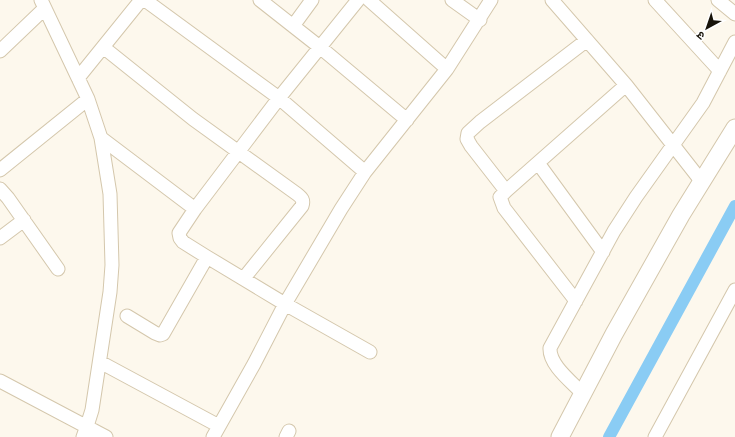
<svg xmlns="http://www.w3.org/2000/svg" width="735" height="437" viewBox="0 0 735 437" font-family="Barlow,'Noto Sans Devanagari',sans-serif">
<style>
.lines{fill:none;stroke-linecap:round;stroke-linejoin:round}
.canal{stroke:#8accf4;stroke-width:12}
.minor-casing{stroke:#d4c7ac;stroke-width:15}
.major-casing{stroke:#d4c7ac;stroke-width:19}
.minor{stroke:#fff;stroke-width:13}
.major{stroke:#fff;stroke-width:17}
</style>
<rect width="100%" height="100%" fill="#fdf8ed"/>
<g class="lines">
<!-- canal -->
<path class="canal" d="M609 437 735 206"/>
<!-- minor casing -->
<g class="minor-casing">
<path id="minor" d="M41 0 88 99 101 138 110 194 112 265 110 292 92 410 87 426 83 437
M145 0 279 98 365 172
M260 0 321 48 407 120
M358 0 279 98 195 209 179 233 180 238 183 242 207 257 285 304 370 352
M369 0 447 69
M452 0 480 20
M552 0 626 85 702 182
M655 0 720 71
M718 0 735 14
M293 26 312 0
M103 47 193 119 297 194C302 198 304 200 302 206L244 278
M0 51 44 9
M78 78 141 0
M101 138 195 209
M538 163 603 252
M0 170 88 99
M0 189 8 198 58 269
M506 191 471 146 467 139 468 133 480 122 587 40
M0 238 24 220
M576 301 504 208 500 197 506 191 626 85
M127 316 155 333 160 335 163 334 207 257
M100 362 219 426
M0 381 106 437
M583 394C572 382 549 365 550 348L614 231 636 197 703 103 735 42
M213 437 254 364 285 304 341 209 365 172 447 69 491 0
M286 437 289 431
M655 437 735 290"/>
</g>
<!-- major casing -->
<g class="major-casing">
<path id="major" d="M560 437 614 334 681 215 735 128"/>
</g>
<!-- minor -->
<use href="#minor" class="minor"/>
<!-- major -->
<use href="#major" class="major"/>
</g>
<!-- north arrow -->
<g transform="translate(707 28) rotate(220)" stroke="#ffffff" stroke-width="3" paint-order="stroke">
<path d="M0-3L7 15L0 10L-7 15Z" fill="#171309"/>
<text y="-6" font-size="11" font-weight="bold" text-anchor="middle" fill="#171309">उ</text>
</g>
</svg>
